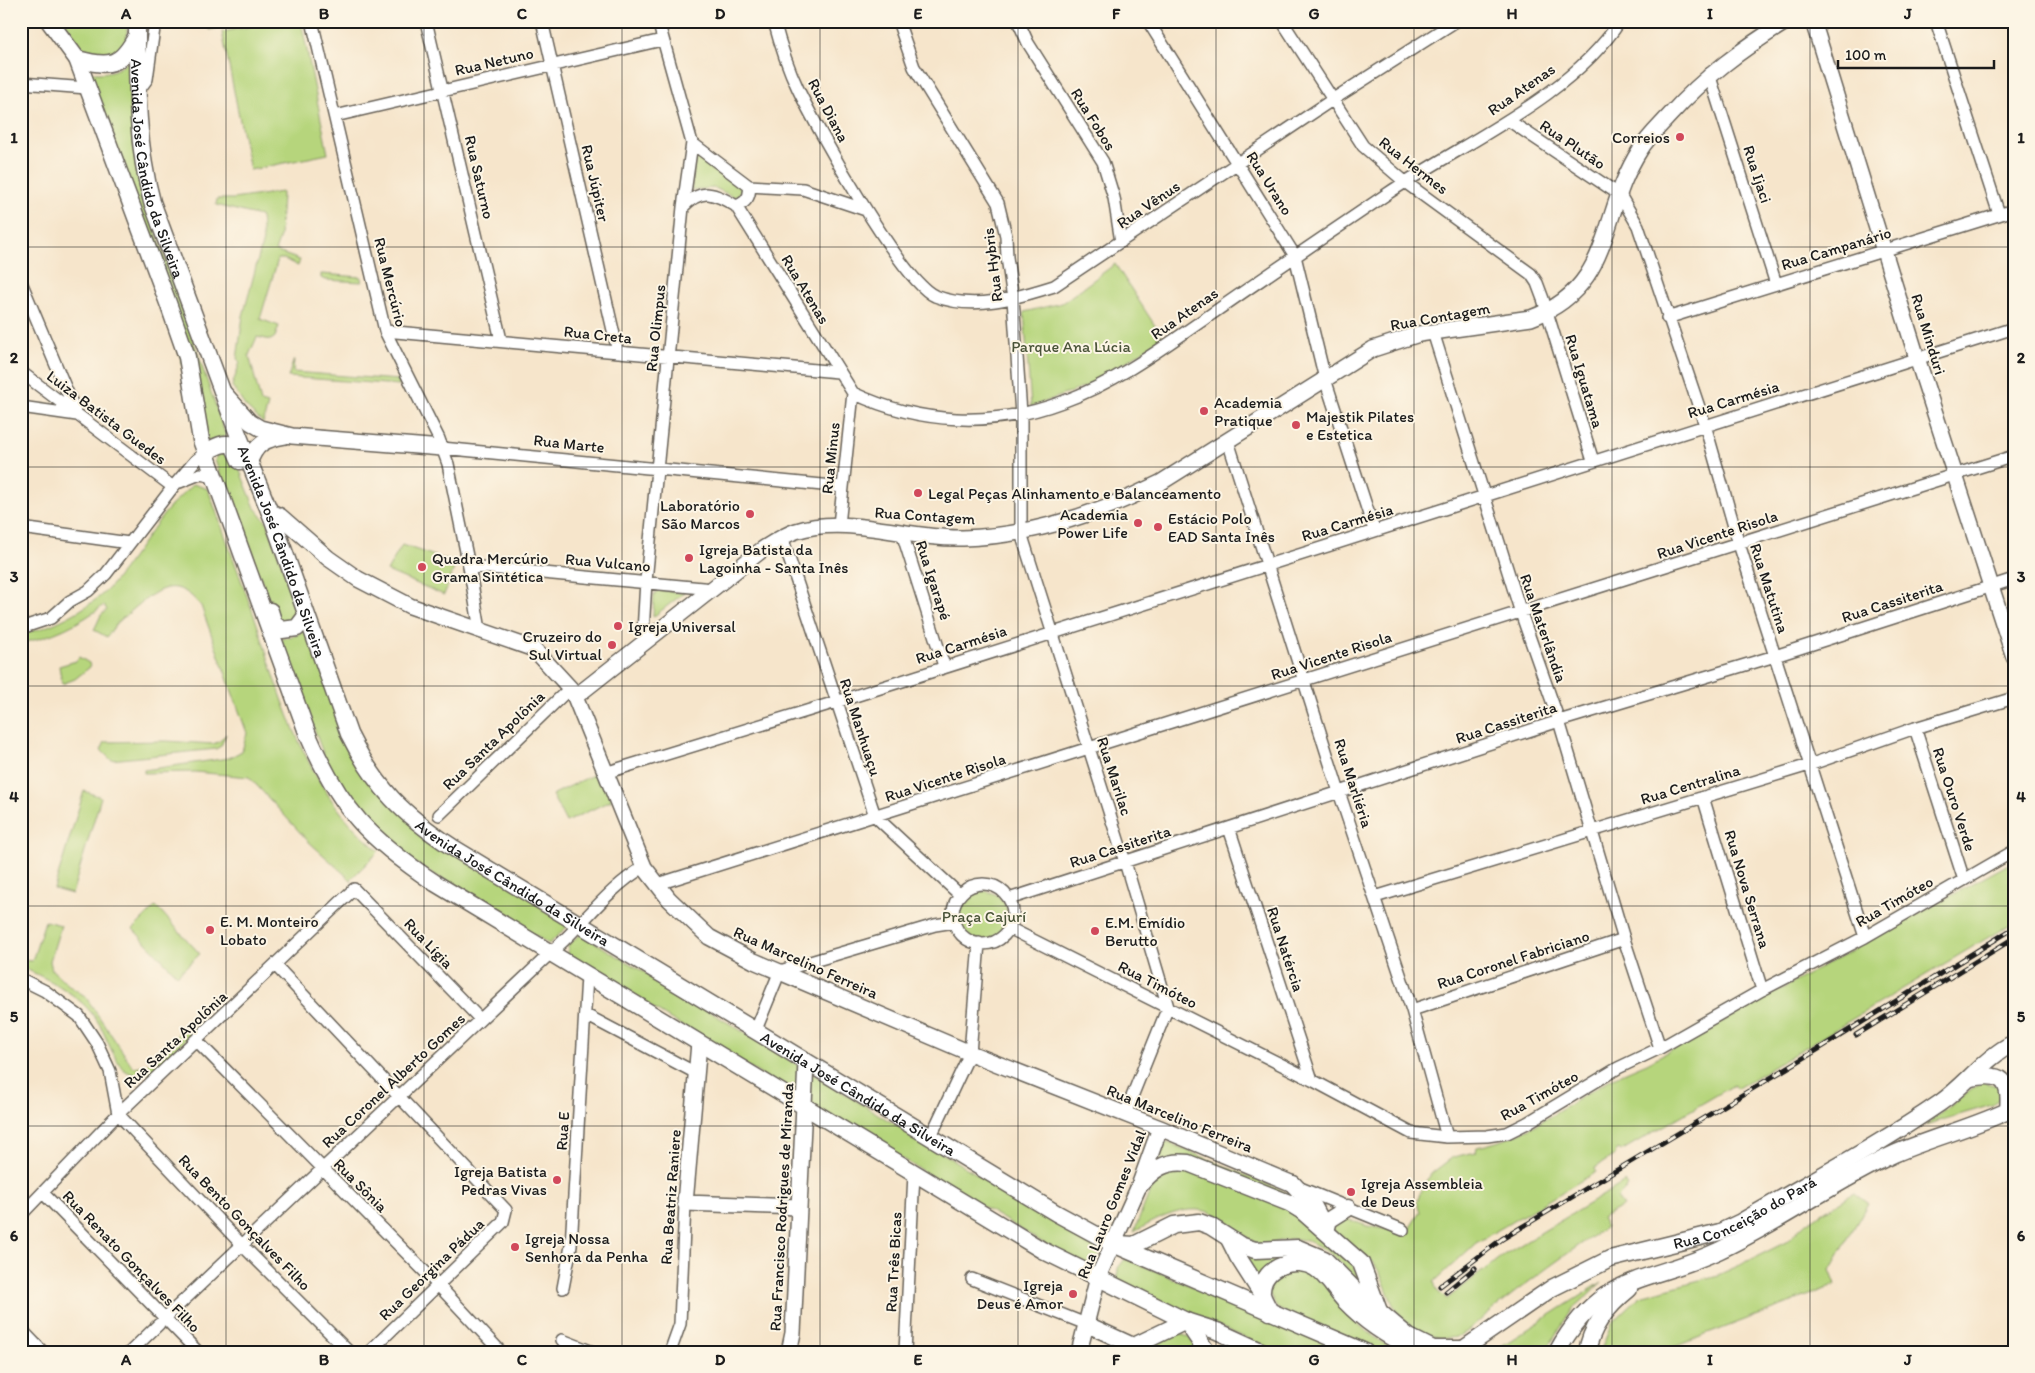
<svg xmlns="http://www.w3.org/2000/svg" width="2035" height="1373" viewBox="0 0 2035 1373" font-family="Itim,sans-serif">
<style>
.green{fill:#b6d57c;stroke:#69784c}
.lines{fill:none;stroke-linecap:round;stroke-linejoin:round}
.minor-casing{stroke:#686259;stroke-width:14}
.tertiary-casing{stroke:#686259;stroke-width:18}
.secondary-casing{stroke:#686259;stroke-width:19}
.minor{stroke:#fff;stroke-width:11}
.tertiary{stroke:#fff;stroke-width:15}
.secondary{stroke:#fff;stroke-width:16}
.rail-casing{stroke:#1c1c1c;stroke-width:5}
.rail{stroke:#fcf5e5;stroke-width:3;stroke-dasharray:9;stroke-linecap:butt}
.grid{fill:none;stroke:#1c1c1c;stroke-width:1;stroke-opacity:0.55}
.poi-dot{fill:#d1495b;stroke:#fcf5e5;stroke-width:2}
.labels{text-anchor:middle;stroke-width:4;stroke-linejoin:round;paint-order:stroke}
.street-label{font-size:16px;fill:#1c1c1c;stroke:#fcf5e5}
.poi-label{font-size:16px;fill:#1c1c1c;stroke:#fcf5e5;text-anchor:start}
.park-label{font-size:16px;fill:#4a5439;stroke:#fcf5e5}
.neatline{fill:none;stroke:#1c1c1c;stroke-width:2}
.grid-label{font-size:16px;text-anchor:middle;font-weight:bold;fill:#1c1c1c}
</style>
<rect width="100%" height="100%" fill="#fcf5e5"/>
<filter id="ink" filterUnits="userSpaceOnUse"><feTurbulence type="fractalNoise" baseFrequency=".02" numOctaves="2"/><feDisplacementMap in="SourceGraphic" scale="10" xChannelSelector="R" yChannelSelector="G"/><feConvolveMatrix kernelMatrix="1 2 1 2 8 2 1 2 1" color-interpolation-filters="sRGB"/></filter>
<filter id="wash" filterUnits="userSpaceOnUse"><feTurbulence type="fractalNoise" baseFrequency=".0096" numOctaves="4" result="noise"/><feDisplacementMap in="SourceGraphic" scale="20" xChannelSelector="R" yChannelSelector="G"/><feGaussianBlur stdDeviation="1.12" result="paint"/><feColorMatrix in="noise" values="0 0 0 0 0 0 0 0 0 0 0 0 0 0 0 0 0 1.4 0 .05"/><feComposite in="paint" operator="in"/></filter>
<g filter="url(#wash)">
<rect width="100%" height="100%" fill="#f6e5cb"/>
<!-- green -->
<path class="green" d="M64 21H127V39L117 57 87 56Z
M207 21H254L209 30Z
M277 21H301L328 154 250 170 222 32Z
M132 58 134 147 142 191 226 436 208 442 88 72C106 75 119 71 132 58Z
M696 152 742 188 738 196 734 197 715 188 691 190Z
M282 192 280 237 275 251 300 260 298 266 284 259H278L260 319 279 326 275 337 271 340 257 337 249 355 261 402 268 404 263 423 245 406 232 386 240 362 237 359 243 316 263 240C261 232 263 221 260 216L216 205 217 199H233Z
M1115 264 1163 338 1090 385 1031 407 1024 312 1062 303Z
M321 274 361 277 362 282 325 280 321 278Z
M294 359 293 372 398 380 400 385 288 377Z
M232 451 255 508 267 522 299 614 298 618 287 624 276 620 260 576 250 561 215 460 217 454Z
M193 484 208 489C224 533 240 577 256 621 284 705 307 793 379 851L351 879 352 881 308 841 249 777 195 772 144 773V770L229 758 242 751 247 733 201 606C177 577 161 586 136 607 121 620 118 620 107 637L94 630 101 615 107 610 104 605C79 624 52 637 21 643V633C47 631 91 607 109 588 129 565 145 538 164 514 172 504 183 494 193 484Z
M402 545 456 563 444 595 387 571Z
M659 590 684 593 653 617 654 594Z
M304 629 376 789 569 925 549 944 409 859 375 831 327 764 281 639 297 635Z
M79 657 89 663 90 667 75 679 62 684 59 666 76 661Z
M226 734 221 746 216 749 111 760 101 750 105 742 166 741 213 744 220 741Z
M599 772 612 800 566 822 552 795Z
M84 791 101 797 72 894 54 889Z
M2014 861V922L1736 1089 1734 1085 1621 1151 1619 1149 1615 1152 1616 1154 1595 1168 1596 1172 1476 1243 1434 1282 1437 1291 1447 1299 1502 1256 1625 1182 1628 1187 1617 1198 1623 1206 1601 1218 1606 1227C1567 1253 1529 1281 1492 1310 1480 1319 1471 1332 1456 1337 1441 1341 1421 1333 1409 1324 1387 1308 1389 1282 1373 1263 1361 1249 1342 1244 1332 1228L1342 1217 1367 1226 1407 1232 1420 1212 1417 1202 1423 1185 1432 1173 1453 1157 1476 1152 1477 1147C1528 1137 1567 1104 1611 1079 1623 1073 1635 1068 1647 1063Z
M958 916a25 25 0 1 1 50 0a25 25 0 1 1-50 0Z
M156 906 200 954 177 975 133 929Z
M45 921 61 925 50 961 52 970 71 987 85 996 133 1067 147 1065 190 1022 196 1029C183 1041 164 1066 148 1073 142 1076 132 1075 126 1071 115 1064 106 1035 98 1022 81 995 50 980 21 967V960L32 961Z
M581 934 798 1065 799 1098 568 956V945Z
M811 1073C907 1131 1001 1193 1103 1243L1095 1270 1052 1248 810 1104Z
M1982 1082 1999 1086C2001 1095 2000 1100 1992 1105L1925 1125Z
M1167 1143 1172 1144 1301 1199 1160 1160 1163 1144Z
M1179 1165 1284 1206 1347 1255 1371 1296C1353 1274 1321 1236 1290 1239 1278 1240 1268 1247 1256 1243 1246 1239 1235 1226 1226 1220 1194 1198 1163 1216 1134 1232L1154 1180Z
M1854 1193 1868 1203 1830 1270 1836 1285 1661 1352H1600L1612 1323 1640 1296 1718 1275 1738 1266 1786 1242 1806 1223Z
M1241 1253C1250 1257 1259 1261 1269 1260 1283 1259 1291 1254 1305 1259L1260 1281Z
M1125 1259 1132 1261 1348 1352H1278L1117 1282 1118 1268Z
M1294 1269C1330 1280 1329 1295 1353 1319 1366 1332 1381 1341 1396 1352H1378L1278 1309 1269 1294 1273 1276Z
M1602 1282 1574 1307 1545 1352H1492Z
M1177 1332 1188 1337 1201 1352H1168L1149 1344Z"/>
</g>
<g filter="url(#ink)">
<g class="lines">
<!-- minor casing -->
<g class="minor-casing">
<path id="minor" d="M312 21 385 331 439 439 448 464 469 566 480 630
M426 21 501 340
M542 21 618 352
M774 21C780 44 788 68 798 89 816 127 902 282 935 296 974 311 1016 298 1054 286L1332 100 1456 21
M898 21 914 67 998 203 1006 236 1007 257 1013 299 1021 414V533L1125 862 1168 1007 1125 1114
M1018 21 1028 43 1103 162 1114 198 1121 242
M1148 21 1295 256 1325 379 1374 530
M1282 21 1363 146 1405 182 1531 274 1537 283 1543 299 1593 461
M1936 21 1999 214
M1709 74 1776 284
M21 83 87 88
M139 90 147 79 155 21
M335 116 662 40
M1508 120 1620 195 1638 226 1705 425 1739 544 1865 937
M692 143 749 186
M749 186 803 189 866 210
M736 206 853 393C919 424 993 428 1062 402 1118 382 1168 344 1216 311 1273 271 1330 233 1387 194 1462 143 1570 98 1620 21
M683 207C702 187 714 193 736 206 746 203 751 196 749 186
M21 282 76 413
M1667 318 2014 210
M385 331 838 372
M1433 332 1521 613 1559 721 1624 939 1660 1048
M21 372 173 487
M21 407 77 415
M1228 441 1339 792 1412 1010 1447 1137
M442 448 843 487
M180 482 200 474 215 477
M839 525 853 393
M21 528 129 543
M902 533 944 666
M782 537 875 816 960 895
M469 566 713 589
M21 628 51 618 70 601 88 591 106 574 173 487 195 461 206 452
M645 643 643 632 646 581 683 207 692 143 658 21
M1915 728 1964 880
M605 773 836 702 2014 328
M1703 797 1762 990
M439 815 570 688
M1229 828 1312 1080
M658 884 2014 456
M953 914a30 30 0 1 1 60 0a30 30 0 1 1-60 0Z
M1375 897 1809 765 1915 728 2014 698
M1009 899 1559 721 1775 656 2014 579
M1009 928 1312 1080 1411 1133 1447 1137 1487 1136 1507 1133 1527 1123 1618 1068 1660 1048 1762 990 1865 937 2014 851
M276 966 506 1210 503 1222 369 1352
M21 979 45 991 79 1016 97 1043 110 1071 118 1114 242 1245 349 1352
M1412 1010 1624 939
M586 1015 696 1073
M755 1032 780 971 935 925 954 922
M197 1041 439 1286 501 1352
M930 1138 970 1053 979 943
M1298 1187 1403 1230
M43 1193 198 1352
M21 1215 118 1114 354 889 480 1019
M972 1279 1086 1324
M563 1288 571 1246 587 976
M165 1318 558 946C586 920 611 886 644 867
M21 1329 43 1352
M562 1340 593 1352
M1134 1346 1149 1352
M130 1352 159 1324
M670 1352 680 1324 685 1203
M905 1352 914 1174"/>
</g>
<!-- tertiary casing -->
<g class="tertiary-casing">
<path id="tertiary" d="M1813 21 1917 358 2014 657
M224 393 250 422 260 428 292 436 442 448
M249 464C255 444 265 439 285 436
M269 511 280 516 328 558 358 579 410 606 534 649 570 688 575 697 644 867 669 899 709 937 754 961 970 1053 1160 1128 1293 1184
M575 697 763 549C774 542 784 535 796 531 848 514 910 540 963 538 1031 536 1100 513 1160 483L1373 349 1419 334 1531 318C1615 287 1599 213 1640 150 1648 137 1659 127 1669 116 1705 76 1742 49 1787 21
M699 1043 685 1203 799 1207
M1086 1324 1134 1346
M789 1352 793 1333 806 1063
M1079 1352 1098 1277 1139 1186 1160 1128"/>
</g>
<!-- secondary casing -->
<g class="secondary-casing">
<g id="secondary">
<path d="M49 21 77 59 168 303 187 357 201 440 308 735C340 809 369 839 435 883L1042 1250 1186 1321 1217 1331 1263 1352"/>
<path id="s1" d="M137 21C137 81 136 144 152 202L238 434 273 520 349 734C376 788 402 814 452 847L1056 1213 1113 1244 1365 1352"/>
<path d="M77 59C110 68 121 66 137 35"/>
<path d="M206 452C215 447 222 442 233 445L240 461"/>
<path d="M270 611 274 624 282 630 297 628 306 616"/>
<path d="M1971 1078C2002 1072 2011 1080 2008 1111"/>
<path d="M1293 1184 1314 1207 1321 1220"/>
<path d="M1139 1186C1153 1169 1166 1160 1188 1163L1289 1203 1302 1211 1361 1263 1379 1311"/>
<path d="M1326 1231 1329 1220 1348 1208"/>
<path d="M1229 1239 1238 1257 1261 1293"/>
<path d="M1118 1244 1134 1245 1174 1225 1199 1222 1210 1226 1240 1245 1255 1250 1298 1248 1324 1259 1363 1298 1409 1337 1433 1349H1463"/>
<path d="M1270 1312C1268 1306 1261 1297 1262 1291 1263 1266 1296 1256 1315 1268 1328 1276 1335 1291 1346 1302 1366 1323 1388 1337 1415 1350"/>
<path d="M1186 1321 1207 1352"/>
<path d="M1134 1346 1186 1321"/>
<path id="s2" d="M1459 1352 1552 1288 1610 1259 1720 1232 1741 1222C1807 1183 1876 1147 1940 1103 1966 1085 1985 1057 2014 1043"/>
<path d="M1557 1352C1601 1272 1647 1284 1718 1251 1779 1223 1833 1182 1894 1154 1933 1137 1975 1127 2014 1108"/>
<path d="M1587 1352C1591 1326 1609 1305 1629 1289"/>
</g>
</g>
<!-- minor -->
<use href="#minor" class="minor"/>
<!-- tertiary -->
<use href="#tertiary" class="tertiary"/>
<!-- secondary -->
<use href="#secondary" class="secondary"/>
<!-- rail casing -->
<g class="rail-casing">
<path id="rail" d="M1856 1035 2014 938
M1440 1286 1502 1239 1817 1050 2014 928
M1446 1292 1475 1268"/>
</g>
<!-- rail -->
<use href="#rail" class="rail"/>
</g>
</g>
<!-- grid -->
<path class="grid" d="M226 21V1352M424 21V1352M622 21V1352M820 21V1352M1018 21V1352M1216 21V1352M1414 21V1352M1612 21V1352M1810 21V1352M21 247H2014M21 467H2014M21 686H2014M21 906H2014M21 1126H2014"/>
<!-- markers -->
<g class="poi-dot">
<circle cx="1680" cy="137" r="5"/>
<circle cx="1204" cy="411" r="5"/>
<circle cx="1296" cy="425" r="5"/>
<circle cx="918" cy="493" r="5"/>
<circle cx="750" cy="514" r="5"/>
<circle cx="1138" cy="523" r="5"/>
<circle cx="1158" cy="527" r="5"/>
<circle cx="689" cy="558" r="5"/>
<circle cx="422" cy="567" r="5"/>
<circle cx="618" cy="626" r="5"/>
<circle cx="612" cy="645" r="5"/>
<circle cx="210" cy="930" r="5"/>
<circle cx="1095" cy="931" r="5"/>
<circle cx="557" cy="1180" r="5"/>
<circle cx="1351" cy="1192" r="5"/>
<circle cx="515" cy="1247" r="5"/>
<circle cx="1073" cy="1294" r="5"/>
</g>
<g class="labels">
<!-- street labels -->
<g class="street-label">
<text transform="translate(494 61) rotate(-13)" y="6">Rua Netuno</text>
<text transform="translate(1521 89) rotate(-35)" y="6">Rua Atenas</text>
<text transform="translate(829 110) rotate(62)" y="6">Rua Diana</text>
<text transform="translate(1094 119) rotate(58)" y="6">Rua Fobos</text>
<text transform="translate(1573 144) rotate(34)" y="6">Rua Plutão</text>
<text transform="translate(1414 165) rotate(38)" y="6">Rua Hermes</text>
<text dy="6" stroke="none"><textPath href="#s1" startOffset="150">Avenida José Cândido da Silveira</textPath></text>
<text transform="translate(1758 174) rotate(72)" y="6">Rua Ijaci</text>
<text transform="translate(480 177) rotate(77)" y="6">Rua Saturno</text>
<text transform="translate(596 183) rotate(77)" y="6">Rua Júpiter</text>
<text transform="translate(1270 183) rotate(58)" y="6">Rua Urano</text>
<text transform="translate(1148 204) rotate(-34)" y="6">Rua Vênus</text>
<text transform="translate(1836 248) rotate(-17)" y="6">Rua Campanário</text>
<text transform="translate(992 265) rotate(-97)" y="6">Rua Hybris</text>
<text transform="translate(391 282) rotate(76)" y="6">Rua Mercúrio</text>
<text transform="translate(806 289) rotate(59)" y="6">Rua Atenas</text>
<text transform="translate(1184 313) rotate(-35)" y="6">Rua Atenas</text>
<text transform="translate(1440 316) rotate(-10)" y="6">Rua Contagem</text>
<text transform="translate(655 328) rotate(-84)" y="6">Rua Olimpus</text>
<text transform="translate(598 334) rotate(6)" y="6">Rua Creta</text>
<text transform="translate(1929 334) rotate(73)" y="6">Rua Minduri</text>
<text transform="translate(1585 381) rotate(73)" y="6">Rua Iguatama</text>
<text transform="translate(1733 399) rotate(-17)" y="6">Rua Carmésia</text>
<text transform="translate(107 417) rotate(37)" y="6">Luiza Batista Guedes</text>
<text transform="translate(569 443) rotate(6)" y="6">Rua Marte</text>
<text transform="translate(830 458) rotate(-84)" y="6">Rua Minus</text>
<text transform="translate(925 515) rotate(4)" y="6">Rua Contagem</text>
<text transform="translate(1347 522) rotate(-17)" y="6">Rua Carmésia</text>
<text transform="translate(1717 534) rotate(-18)" y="6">Rua Vicente Risola</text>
<text dy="6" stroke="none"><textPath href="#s1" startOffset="555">Avenida José Cândido da Silveira</textPath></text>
<text transform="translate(608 562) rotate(5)" y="6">Rua Vulcano</text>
<text transform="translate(934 580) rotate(72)" y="6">Rua Igarapé</text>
<text transform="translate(1770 588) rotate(72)" y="6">Rua Matutina</text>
<text transform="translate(1892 601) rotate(-18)" y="6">Rua Cassiterita</text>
<text transform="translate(1544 628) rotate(71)" y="6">Rua Materlândia</text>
<text transform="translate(961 644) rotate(-18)" y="6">Rua Carmésia</text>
<text transform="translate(1331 655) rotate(-18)" y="6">Rua Vicente Risola</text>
<text transform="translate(1506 722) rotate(-18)" y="6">Rua Cassiterita</text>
<text transform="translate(861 727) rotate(72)" y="6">Rua Manhuaçu</text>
<text transform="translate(493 740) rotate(-44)" y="6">Rua Santa Apolônia</text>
<text transform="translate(1115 776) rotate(72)" y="6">Rua Marilac</text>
<text transform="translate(945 777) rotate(-18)" y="6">Rua Vicente Risola</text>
<text transform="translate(1354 783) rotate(72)" y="6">Rua Marliéria</text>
<text transform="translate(1690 784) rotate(-17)" y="6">Rua Centralina</text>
<text transform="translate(1955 799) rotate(72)" y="6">Rua Ouro Verde</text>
<text transform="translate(1120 846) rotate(-18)" y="6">Rua Cassiterita</text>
<text dy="6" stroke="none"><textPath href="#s1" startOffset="975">Avenida José Cândido da Silveira</textPath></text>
<text transform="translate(1748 889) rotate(73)" y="6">Rua Nova Serrana</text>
<text transform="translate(1894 901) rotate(-30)" y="6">Rua Timóteo</text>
<text transform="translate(429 943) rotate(46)" y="6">Rua Lígia</text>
<text transform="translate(1286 949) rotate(72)" y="6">Rua Natércia</text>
<text transform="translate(1513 959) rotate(-18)" y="6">Rua Coronel Fabriciano</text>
<text transform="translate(806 962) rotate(24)" y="6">Rua Marcelino Ferreira</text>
<text transform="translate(1158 984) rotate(27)" y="6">Rua Timóteo</text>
<text transform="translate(175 1039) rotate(-43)" y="6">Rua Santa Apolônia</text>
<text transform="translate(393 1080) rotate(-43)" y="6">Rua Coronel Alberto Gomes</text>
<text dy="6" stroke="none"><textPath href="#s1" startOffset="1380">Avenida José Cândido da Silveira</textPath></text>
<text transform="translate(1539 1095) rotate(-29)" y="6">Rua Timóteo</text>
<text transform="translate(1180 1118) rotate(22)" y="6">Rua Marcelino Ferreira</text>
<text transform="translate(562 1131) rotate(-86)" y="6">Rua E</text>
<text transform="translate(361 1185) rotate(45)" y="6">Rua Sônia</text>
<text transform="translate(670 1197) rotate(-86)" y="6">Rua Beatriz Raniere</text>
<text transform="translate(1111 1204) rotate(-68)" y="6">Rua Lauro Gomes Vidal</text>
<text transform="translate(781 1207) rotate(-87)" y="6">Rua Francisco Rodrigues de Miranda</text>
<text dy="6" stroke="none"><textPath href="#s2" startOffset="321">Rua Conceição do Pará</textPath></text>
<text transform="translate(245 1222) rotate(46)" y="6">Rua Bento Gonçalves Filho</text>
<text transform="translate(132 1261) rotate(46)" y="6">Rua Renato Gonçalves Filho</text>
<text transform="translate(893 1262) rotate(-87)" y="6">Rua Três Bicas</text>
<text transform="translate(431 1269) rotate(-44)" y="6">Rua Georgina Pádua</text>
</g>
<!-- poi labels -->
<g class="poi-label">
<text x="1670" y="143" text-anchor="end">Correios</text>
<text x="1214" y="408">Academia<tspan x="1214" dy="18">Pratique</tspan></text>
<text x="1306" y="422">Majestik Pilates<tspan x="1306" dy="18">e Estetica</tspan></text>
<text x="928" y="499">Legal Peças Alinhamento e Balanceamento</text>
<text x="740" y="511" text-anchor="end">Laboratório<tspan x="740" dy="18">São Marcos</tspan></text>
<text x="1128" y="520" text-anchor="end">Academia<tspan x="1128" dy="18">Power Life</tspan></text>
<text x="1168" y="524">Estácio Polo<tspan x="1168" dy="18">EAD Santa Inês</tspan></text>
<text x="699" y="555">Igreja Batista da<tspan x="699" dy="18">Lagoinha - Santa Inês</tspan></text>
<text x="432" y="564">Quadra Mercúrio<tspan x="432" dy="18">Grama Sintética</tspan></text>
<text x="628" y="632">Igreja Universal</text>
<text x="602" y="642" text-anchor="end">Cruzeiro do<tspan x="602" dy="18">Sul Virtual</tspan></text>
<text x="220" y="927">E. M. Monteiro<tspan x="220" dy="18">Lobato</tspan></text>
<text x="1105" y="928">E.M. Emídio<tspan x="1105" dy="18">Berutto</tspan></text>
<text x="547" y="1177" text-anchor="end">Igreja Batista<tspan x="547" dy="18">Pedras Vivas</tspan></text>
<text x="1361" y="1189">Igreja Assembleia<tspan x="1361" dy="18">de Deus</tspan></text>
<text x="525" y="1244">Igreja Nossa<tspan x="525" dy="18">Senhora da Penha</tspan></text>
<text x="1063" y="1291" text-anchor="end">Igreja<tspan x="1063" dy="18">Deus é Amor</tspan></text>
</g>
<!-- park labels -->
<g class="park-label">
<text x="1071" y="352">Parque Ana Lúcia</text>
<text x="984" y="922">Praça Cajurí</text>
</g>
</g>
<!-- margin -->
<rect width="2035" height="1373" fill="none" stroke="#fcf5e5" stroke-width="55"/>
<!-- scale -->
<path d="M1838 60v8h156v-8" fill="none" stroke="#1c1c1c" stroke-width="2.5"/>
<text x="1845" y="60" font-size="15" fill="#1c1c1c" stroke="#fcf5e5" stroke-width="4" paint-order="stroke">100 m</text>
<rect x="28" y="28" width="1980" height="1318" class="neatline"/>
<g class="grid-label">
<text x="126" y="19">A</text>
<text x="324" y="19">B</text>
<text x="522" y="19">C</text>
<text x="720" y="19">D</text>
<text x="918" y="19">E</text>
<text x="1116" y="19">F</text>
<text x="1314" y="19">G</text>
<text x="1512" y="19">H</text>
<text x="1710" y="19">I</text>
<text x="1908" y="19">J</text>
<text x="14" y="143">1</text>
<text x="2021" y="143">1</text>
<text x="14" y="363">2</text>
<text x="2021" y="363">2</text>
<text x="14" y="582">3</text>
<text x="2021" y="582">3</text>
<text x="14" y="802">4</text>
<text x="2021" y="802">4</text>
<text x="14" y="1022">5</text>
<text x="2021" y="1022">5</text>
<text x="14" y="1241">6</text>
<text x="2021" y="1241">6</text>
<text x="126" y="1365">A</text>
<text x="324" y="1365">B</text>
<text x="522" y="1365">C</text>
<text x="720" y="1365">D</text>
<text x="918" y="1365">E</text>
<text x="1116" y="1365">F</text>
<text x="1314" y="1365">G</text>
<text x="1512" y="1365">H</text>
<text x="1710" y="1365">I</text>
<text x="1908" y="1365">J</text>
</g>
</svg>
